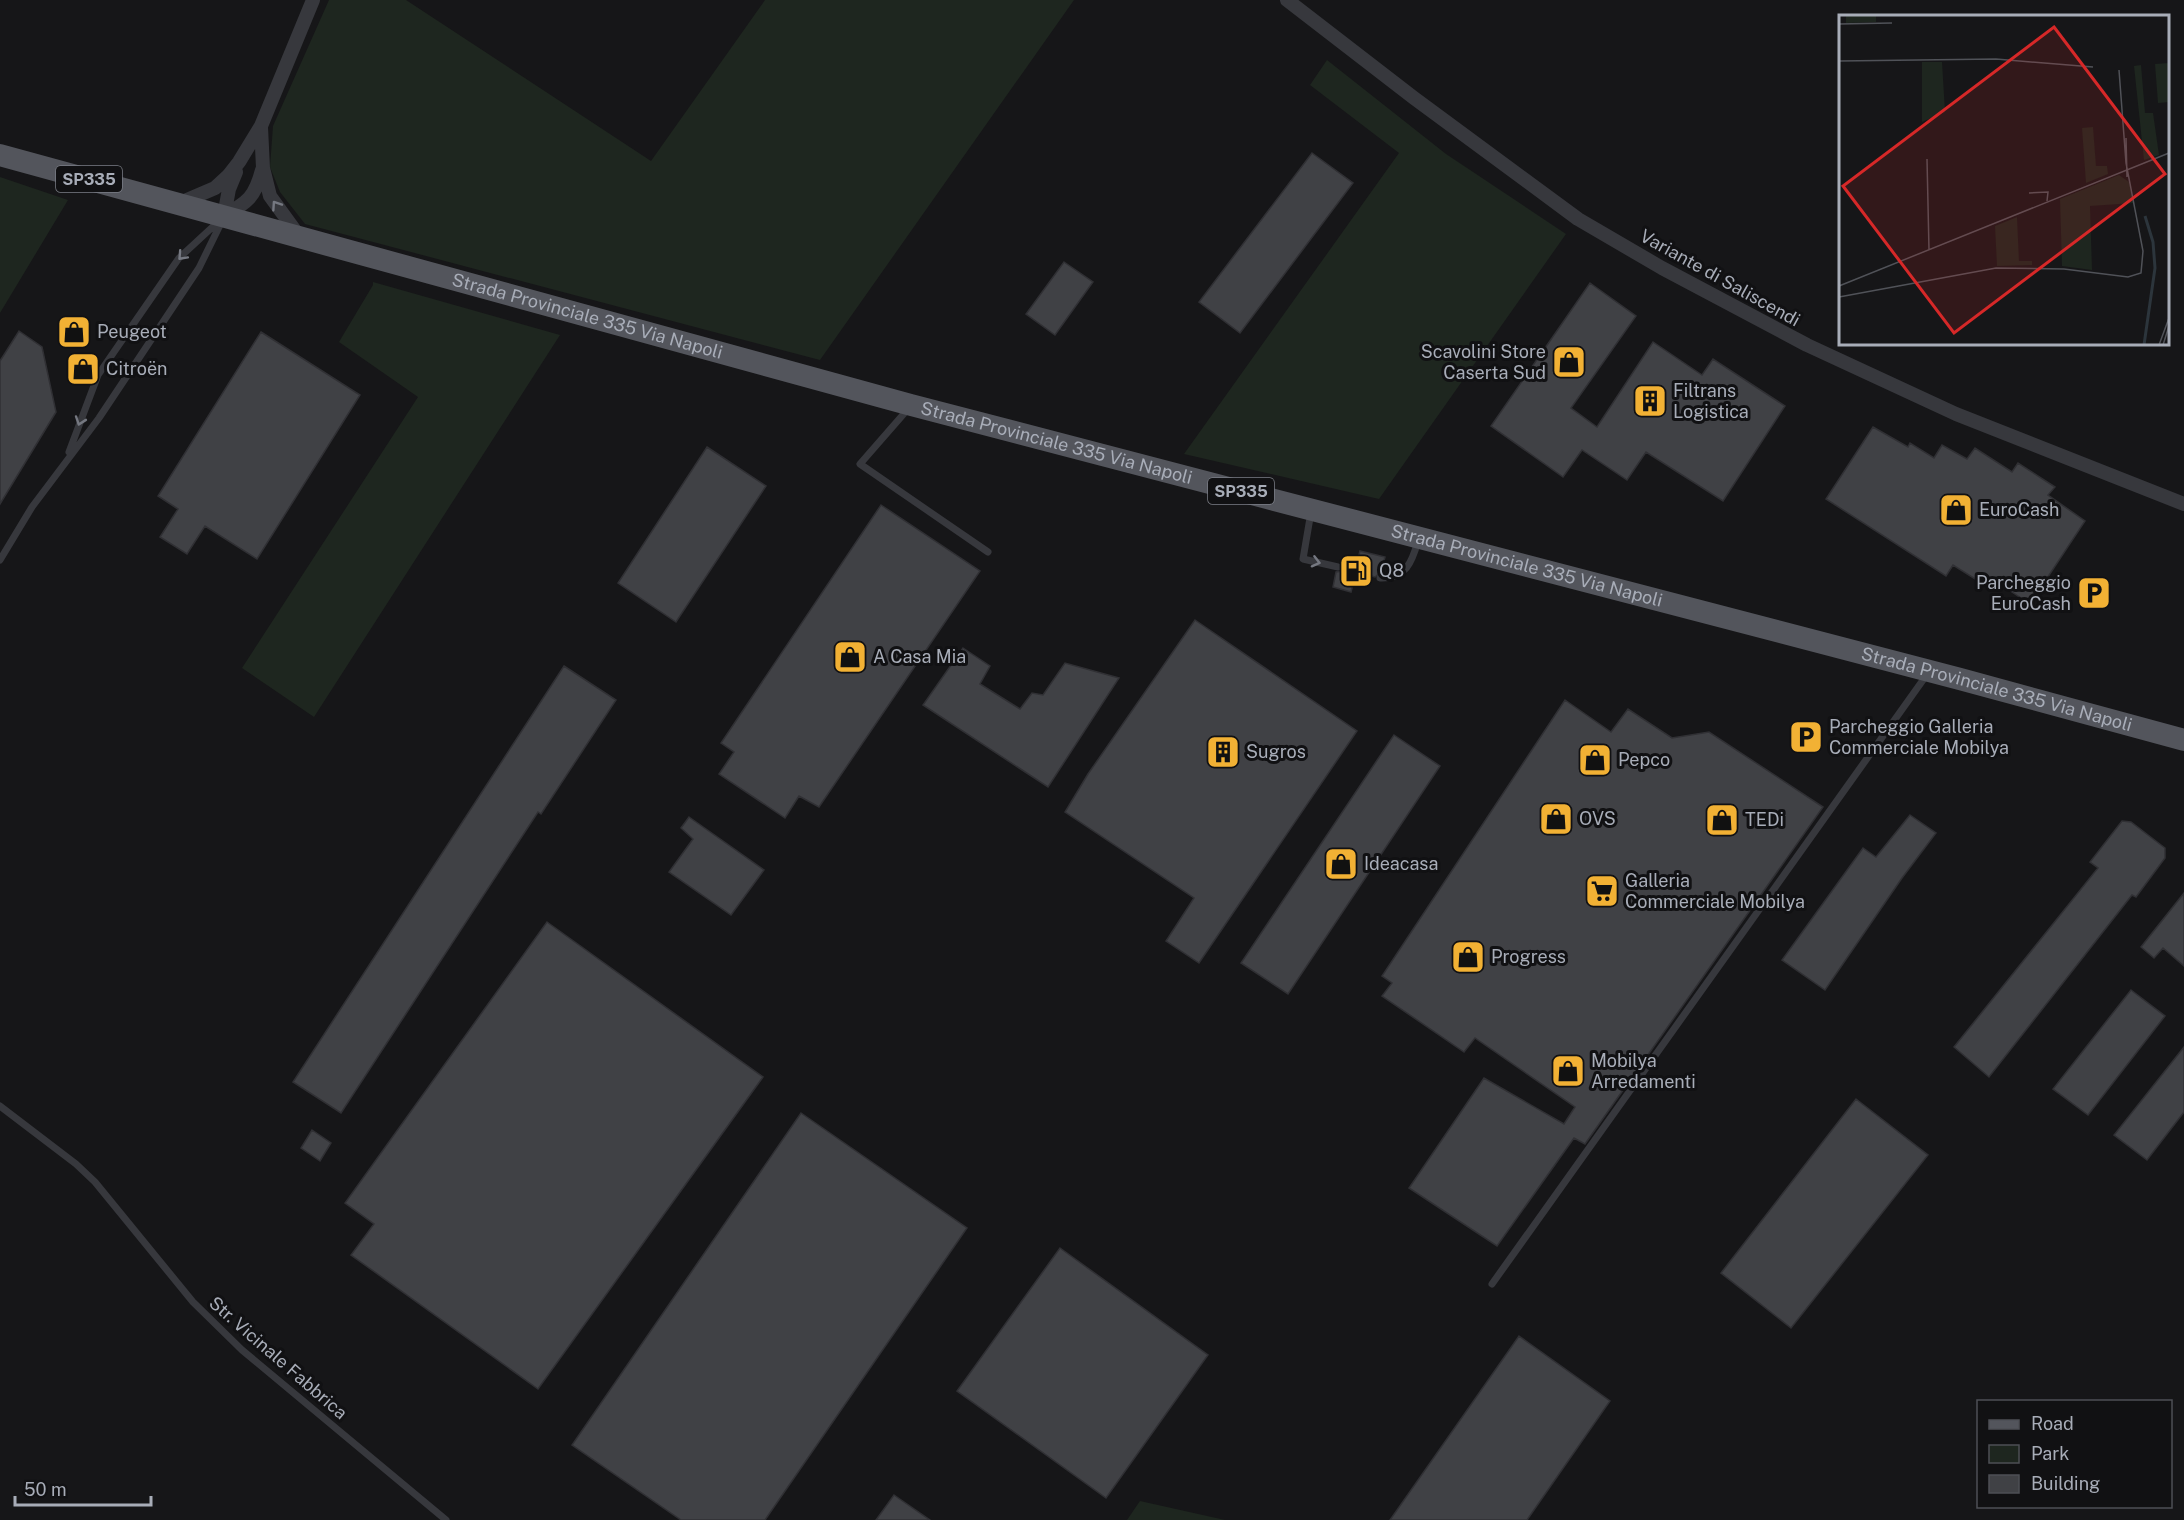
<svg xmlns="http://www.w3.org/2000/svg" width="2184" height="1520" viewBox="0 0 2184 1520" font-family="'Public Sans',sans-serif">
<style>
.green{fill:#1e261f}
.building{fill:#404145;stroke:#303034;stroke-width:1.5}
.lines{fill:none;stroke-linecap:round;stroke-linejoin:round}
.lane{stroke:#37383d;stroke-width:7}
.street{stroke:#37383d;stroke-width:14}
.primary{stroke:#53555c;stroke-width:22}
.oneway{stroke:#757881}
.labels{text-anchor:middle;stroke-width:6;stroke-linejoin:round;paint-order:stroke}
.shield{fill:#111113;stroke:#7b7e86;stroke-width:1.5}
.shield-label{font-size:16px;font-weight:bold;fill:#a8adb8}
.street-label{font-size:18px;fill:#a8adb8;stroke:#111113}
.poi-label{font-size:18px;fill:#a8adb8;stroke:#111113;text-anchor:start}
.inset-river{fill:none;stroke:#2c353c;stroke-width:3}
.inset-road{fill:none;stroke:#505258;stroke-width:1.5}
.view{fill:#d62828;fill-opacity:0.15;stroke:#d62828;stroke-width:3}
.inset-edge{fill:none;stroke:#a8adb8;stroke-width:3}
</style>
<rect width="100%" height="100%" fill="#161618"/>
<!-- green -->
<path class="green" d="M329 0H406L651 161 765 0H1074L820 360 305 224 280 192 270 167 273 126Z
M1327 60 1446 154 1566 234 1379 499 1184 454 1399 153 1310 85Z
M0 177 68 200 0 313Z
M373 282 560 335 314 717 242 668 418 397 339 342 373 285Z
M1140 1501 1225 1520H1127Z"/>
<!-- building -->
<path class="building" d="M1312 153 1353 183 1240 333 1199 302Z
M1064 262 1093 282 1055 335 1026 314Z
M1590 283 1636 316 1571 408 1597 427 1653 342 1702 375 1713 359 1785 406 1723 501 1646 452 1627 480 1582 450 1563 477 1491 426Z
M19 331 42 347 56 412 0 504V361Z
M261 332 360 395 257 559 205 526 187 554 160 537 178 509 158 496Z
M1873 427 1908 447 1910 443 1934 458 1942 445 1967 459 1975 448 2012 472 2018 463 2055 487 2048 495 2085 521 2030 604 1994 580 1988 587 1953 565 1946 576 1826 499Z
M707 447 766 486 676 622 618 583Z
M881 505 980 571 819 807 799 796 785 818 719 774 734 752 721 743Z
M1360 551 1385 557 1381 572 1375 577 1356 572 1351 592 1333 587 1336 572 1342 571 1344 567 1355 570Z
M1195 620 1357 731 1199 963 1166 941 1194 898 1065 812 1088 774Z
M963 648 990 666 980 684 1020 709 1032 693 1043 695 1065 663 1119 678 1048 787 923 705Z
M564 666 616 700 541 814 538 812 341 1113 293 1082Z
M1565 700 1611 732 1628 709 1672 738 1709 732 1823 807 1585 1144 1574 1138 1497 1246 1409 1188 1484 1078 1564 1124 1575 1107 1475 1038 1464 1052 1382 996 1392 983 1382 976Z
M1394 735 1440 766 1288 994 1241 963Z
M1910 815 1936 833 1902 878 1825 990 1782 960 1863 848 1876 857Z
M689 817 764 870 731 915 669 872 693 839 681 828Z
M2122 821 2131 822 2165 848V858L2136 897 2132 895 1989 1077 1954 1047 2098 868 2090 862Z
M2184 893V966L2163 948 2154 958 2141 947Z
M547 922 763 1077 538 1389 351 1255 374 1224 345 1203Z
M2131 990 2165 1016 2088 1115 2053 1089Z
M2184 1047V1112L2147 1160 2114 1135Z
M1856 1099 1928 1155 1791 1328 1721 1273Z
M801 1113 967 1228 765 1520H681L572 1445Z
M312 1130 331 1143 320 1161 301 1148Z
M1060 1248 1208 1355 1106 1498 957 1391Z
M1519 1336 1610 1401 1527 1520H1390Z
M894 1495 930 1520H876Z"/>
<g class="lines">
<!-- lane -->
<path class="lane" d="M908 409 860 464 988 552
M69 452 98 375 179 258 219 221
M1311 512 1303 559 1338 567
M0 560 32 507 99 418 199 268 223 219
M1380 578C1406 579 1412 562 1418 541
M0 1106 76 1164 95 1182 193 1302 242 1350 446 1520
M1492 1284 1928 673"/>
<!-- street -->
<path class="street" d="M1287 0 1414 98 1578 219 1662 268 1807 345 1956 414 2184 504
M261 127 263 168 270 196 299 236
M180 203 215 188 228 176 239 162 261 126 313 0
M224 216C248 202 255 197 262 170
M224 216 229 189 236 172"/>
<!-- primary -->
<path class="primary" id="s1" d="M0 155 911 405 1960 679 2184 740"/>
</g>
<!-- one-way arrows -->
<defs><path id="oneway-chevron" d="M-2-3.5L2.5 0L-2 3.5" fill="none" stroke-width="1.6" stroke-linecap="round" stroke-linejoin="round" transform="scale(1.5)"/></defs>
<g class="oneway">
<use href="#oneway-chevron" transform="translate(276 205) rotate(-124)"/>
<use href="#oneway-chevron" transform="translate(182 256) rotate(133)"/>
<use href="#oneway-chevron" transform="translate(80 421) rotate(109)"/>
<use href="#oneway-chevron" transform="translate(1316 562) rotate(14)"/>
</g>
<!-- icons -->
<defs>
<g id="shop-square" transform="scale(1.725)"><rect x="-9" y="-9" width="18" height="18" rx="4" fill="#f2b134" stroke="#111113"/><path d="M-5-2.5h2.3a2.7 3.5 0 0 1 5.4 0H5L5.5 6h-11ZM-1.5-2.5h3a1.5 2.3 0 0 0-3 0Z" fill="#111"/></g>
<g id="building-square" transform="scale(1.725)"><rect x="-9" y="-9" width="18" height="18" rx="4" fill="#f2b134" stroke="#111113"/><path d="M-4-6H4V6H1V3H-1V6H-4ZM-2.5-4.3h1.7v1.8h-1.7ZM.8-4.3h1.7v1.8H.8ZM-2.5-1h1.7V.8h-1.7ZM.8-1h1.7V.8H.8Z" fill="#111"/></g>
<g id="fuel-square" transform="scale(1.725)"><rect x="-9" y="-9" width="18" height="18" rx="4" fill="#f2b134" stroke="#111113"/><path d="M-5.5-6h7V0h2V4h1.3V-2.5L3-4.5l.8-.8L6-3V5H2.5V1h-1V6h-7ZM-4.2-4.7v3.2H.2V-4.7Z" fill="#111"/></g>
<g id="parking-square" transform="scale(1.725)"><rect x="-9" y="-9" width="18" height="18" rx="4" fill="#f2b134" stroke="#111113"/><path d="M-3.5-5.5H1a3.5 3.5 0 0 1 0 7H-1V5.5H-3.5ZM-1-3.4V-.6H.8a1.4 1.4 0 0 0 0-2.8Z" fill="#111"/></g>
<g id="supermarket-square" transform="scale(1.725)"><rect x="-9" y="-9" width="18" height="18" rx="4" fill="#f2b134" stroke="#111113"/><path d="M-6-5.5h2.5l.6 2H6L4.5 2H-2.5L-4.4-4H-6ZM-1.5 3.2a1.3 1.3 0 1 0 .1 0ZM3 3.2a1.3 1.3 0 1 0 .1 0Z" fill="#111"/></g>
</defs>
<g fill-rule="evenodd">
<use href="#shop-square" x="74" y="332"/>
<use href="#shop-square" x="1569" y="362"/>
<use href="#shop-square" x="83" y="369"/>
<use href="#building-square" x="1650" y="401"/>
<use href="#shop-square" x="1956" y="510"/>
<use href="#fuel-square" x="1356" y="571"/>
<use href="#parking-square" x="2094" y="593"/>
<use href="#shop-square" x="850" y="657"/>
<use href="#parking-square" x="1806" y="737"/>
<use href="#building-square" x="1223" y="752"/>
<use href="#shop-square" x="1595" y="760"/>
<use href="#shop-square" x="1556" y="819"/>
<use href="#shop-square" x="1722" y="820"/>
<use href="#shop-square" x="1341" y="864"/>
<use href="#supermarket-square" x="1602" y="891"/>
<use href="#shop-square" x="1468" y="957"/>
<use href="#shop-square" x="1568" y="1071"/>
</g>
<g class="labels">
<!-- shield labels -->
<g class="shield">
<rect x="56" y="166" width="66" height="26" rx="4.5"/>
<rect x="1208" y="478" width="66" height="26" rx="4.5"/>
</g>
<g class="shield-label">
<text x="89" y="185">SP335</text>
<text x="1241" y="497">SP335</text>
</g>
<!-- street labels -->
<g class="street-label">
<text transform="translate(1720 278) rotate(29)" y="6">Variante di Saliscendi</text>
<text dy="6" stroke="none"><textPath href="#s1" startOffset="609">Strada Provinciale 335 Via Napoli</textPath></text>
<text dy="6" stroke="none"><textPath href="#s1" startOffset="1095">Strada Provinciale 335 Via Napoli</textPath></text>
<text dy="6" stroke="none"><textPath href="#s1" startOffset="1581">Strada Provinciale 335 Via Napoli</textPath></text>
<text dy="6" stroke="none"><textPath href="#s1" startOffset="2067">Strada Provinciale 335 Via Napoli</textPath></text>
<text transform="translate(278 1358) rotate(41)" y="6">Str. Vicinale Fabbrica</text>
</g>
<!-- poi labels -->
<g class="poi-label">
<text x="97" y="338">Peugeot</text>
<text x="1546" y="358" text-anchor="end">Scavolini Store<tspan x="1546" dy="21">Caserta Sud</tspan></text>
<text x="106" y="375">Citroën</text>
<text x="1673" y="397">Filtrans<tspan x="1673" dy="21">Logistica</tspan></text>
<text x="1979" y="516">EuroCash</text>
<text x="1379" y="577">Q8</text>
<text x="2071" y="589" text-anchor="end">Parcheggio<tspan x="2071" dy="21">EuroCash</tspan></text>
<text x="873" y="663">A Casa Mia</text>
<text x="1829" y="733">Parcheggio Galleria<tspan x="1829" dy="21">Commerciale Mobilya</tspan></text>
<text x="1246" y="758">Sugros</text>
<text x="1618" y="766">Pepco</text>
<text x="1579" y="825">OVS</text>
<text x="1745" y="826">TEDi</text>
<text x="1364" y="870">Ideacasa</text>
<text x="1625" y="887">Galleria<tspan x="1625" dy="21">Commerciale Mobilya</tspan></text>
<text x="1491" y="963">Progress</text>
<text x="1591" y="1067">Mobilya<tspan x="1591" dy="21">Arredamenti</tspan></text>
</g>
</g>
<!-- overview -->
<g transform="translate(1839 15)">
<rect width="330" height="330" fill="#161618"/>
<path d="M7 0H37V7L7 8ZM83 47H103L106 97 83 107ZM330 48V87L319 88 316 49ZM302 50 306 98H314L320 140 305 145 295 51ZM254 112 257 151H268L269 159 247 168 243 113ZM280 160 290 167 295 188 251 191 253 255 223 251 221 184ZM178 202 180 246H193V250L158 251 156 211Z" fill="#1e261f"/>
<path class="inset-river" d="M305 330 316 253 314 227 306 201"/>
<path class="inset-road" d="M0 9 53 8M0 46 157 44 254 52M287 123 288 162M88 144 90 235M190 178 209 177 208 186M0 271 330 138M0 282 157 253 225 254 289 262 302 258 304 236 287 148 280 55M320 330 330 303M324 330 330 311"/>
<path class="view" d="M215 12 326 159 115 318 4 171Z"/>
<rect width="330" height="330" class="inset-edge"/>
</g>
<!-- legend -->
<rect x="1977" y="1400" width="195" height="108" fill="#111113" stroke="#4d4f55" stroke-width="1.5"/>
<rect x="1989" y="1420" width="30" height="9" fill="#53555c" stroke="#4d4f55" stroke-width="1.5"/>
<text x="2031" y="1430" font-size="18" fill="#a8adb8">Road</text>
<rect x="1989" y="1445" width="30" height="18" fill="#1e261f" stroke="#4d4f55" stroke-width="1.5"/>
<text x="2031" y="1460" font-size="18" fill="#a8adb8">Park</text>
<rect x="1989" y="1475" width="30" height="18" fill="#404145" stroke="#4d4f55" stroke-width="1.5"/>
<text x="2031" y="1490" font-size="18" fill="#a8adb8">Building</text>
<!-- scale -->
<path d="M15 1496v9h136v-9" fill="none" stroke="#a8adb8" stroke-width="3"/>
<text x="24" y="1496" font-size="18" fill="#a8adb8" stroke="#111113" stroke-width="4.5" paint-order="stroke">50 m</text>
</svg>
